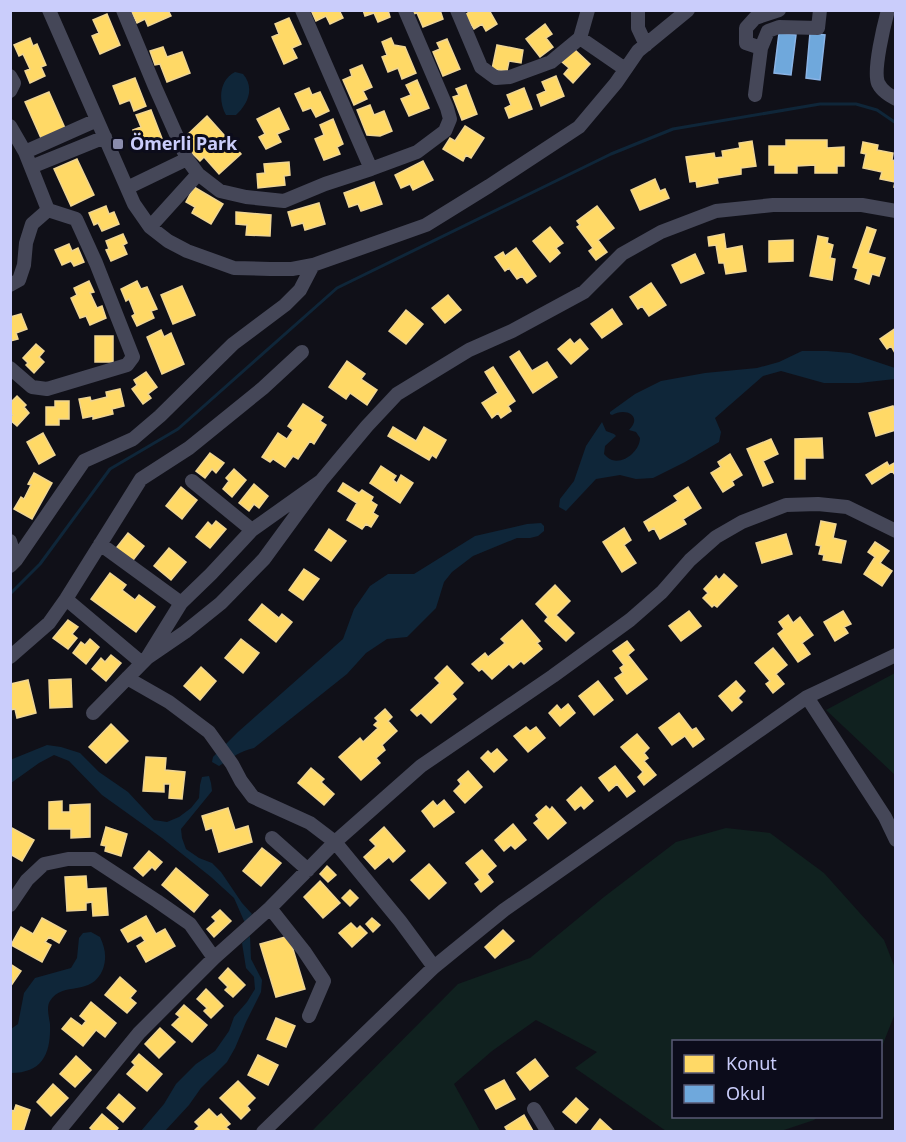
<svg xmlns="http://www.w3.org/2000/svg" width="906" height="1142" viewBox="0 0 906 1142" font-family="'Noto Sans',sans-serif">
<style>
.green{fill:#10211f}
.water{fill:#0f2639}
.homes{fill:#ffd966;stroke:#efd593;stroke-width:1.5}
.schools{fill:#6fa8dc;stroke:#8ab3e5;stroke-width:1.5}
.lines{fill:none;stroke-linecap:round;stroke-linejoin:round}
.stream{stroke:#0f2639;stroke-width:3}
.minor{stroke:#454758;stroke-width:14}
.poi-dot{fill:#898bac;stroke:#0c0c1b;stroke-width:2}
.labels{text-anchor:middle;stroke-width:6;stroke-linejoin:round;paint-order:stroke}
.poi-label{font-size:18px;font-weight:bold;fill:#cacdfb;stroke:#0c0c1b;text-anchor:start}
</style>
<rect width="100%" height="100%" fill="#101018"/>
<!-- green -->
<path class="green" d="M895 673V775L826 710Z
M726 828 770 833 824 873 884 940 895 968 896 1011 881 1049 880 1042H674V1116L818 1117 814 1120 781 1131H666L575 1068 597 1052 536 1020 492 1051 454 1084 480 1131H312L458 984 530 958 604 897 676 842Z"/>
<!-- water -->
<path class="water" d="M235 72 243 74C255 88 248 104 236 115H226C218 101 219 80 235 72Z
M802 351H827L850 353 895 368V379L859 383H824L781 371 763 376 715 418 721 432 719 442 685 462 653 478 636 479 620 475 596 479 566 511 559 507 560 499 574 481 586 446 602 422 606 431 614 434 616 436 605 446 604 454C606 456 609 459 612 460 625 464 640 450 640 438L636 432 629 430C643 416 626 407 612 415L610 414V412L635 394 661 381 705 373 757 368 779 362Z
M541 523 544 526V531L538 536 530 538H517L473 556 452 572 444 582 436 608 407 637 387 639 366 653 347 674 254 748C240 751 230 759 219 766L212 762 213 757 238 732 343 639 354 609 370 586 388 574H414L475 536 527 524Z
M47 745 61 747 80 753 99 772 128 792 154 820 167 822 179 817 191 808 199 798 200 785 202 777 209 776 211 783 212 791 181 829 182 838 186 849 199 858 212 863 221 872 242 903 252 914 245 923 234 898 211 877 162 838 102 795 69 761 54 755 39 763 11 783 10 760Z
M91 932 100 937C105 948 107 957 103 969 91 998 63 980 50 1001 46 1007 49 1017 50 1024 51 1053 43 1073 11 1073V1029L18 1024 24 993 35 978 71 968 77 958 79 938 83 933Z
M250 936 251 959 262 980 261 992 246 1022 235 1048 227 1062 201 1088 189 1105 165 1131H141L164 1104 176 1084 196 1064 215 1051 229 1031 234 1017 247 1002 255 989 254 977 246 968 242 943Z"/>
<!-- homes -->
<path class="homes" d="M168 10 171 16 148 26 145 19 137 23 131 11Z
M311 10H339L343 18 330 24 326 16 316 21Z
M363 10H388L390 17 378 22 374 13 365 16Z
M412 10H440L443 19 423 27 417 13 413 14Z
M472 10H489L497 24 486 31 482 24 474 29 465 15Z
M107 14 120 45 100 54 92 36 99 33 93 20Z
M289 18 301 44 292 48 297 58 284 64 272 37 279 34 275 24Z
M545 24 552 34 546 38 553 47 540 57 526 39Z
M30 38 33 46 37 44 46 65 41 67 45 76 30 83 25 71 30 69 23 54 19 56 14 45Z
M391 38 394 45 405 47 416 73 402 79 398 68 388 72 382 57 387 55 382 42Z
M447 39 460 69 443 76 433 52 440 49 437 43Z
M497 45 523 50 521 63 509 61 507 71 492 69Z
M163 47 167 57 182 52 190 73 167 82 160 64 155 65 150 51Z
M574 49 590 64 573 83 564 74 569 68 562 62Z
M362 65 372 87 363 91 367 99 354 105 343 80 352 76 350 70Z
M556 76 564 96 541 106 537 95 546 91 542 82Z
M135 78 146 106 134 111 130 100 120 104 113 86Z
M417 80 429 108 409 116 401 99 411 95 406 85Z
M466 85 477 114 462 120 453 97 459 95 456 89Z
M309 88 312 95 320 92 329 111 316 117 311 108 303 111 295 94Z
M524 88 532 109 509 118 505 108 511 105 507 95Z
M49 92 65 128 41 138 25 102Z
M370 105 374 115 384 111 392 131 380 136 367 135 357 110Z
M279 108 289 129 277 134 281 142 266 149 259 137 265 134 257 119Z
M151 110 163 141 142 150 133 130 141 127 136 115Z
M207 116 241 154 219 174 204 157 200 161 189 150 193 146 185 137Z
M333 119 343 144 337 147 340 154 324 160 315 139 324 135 320 125Z
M465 126 484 138 471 158 466 155 463 161 443 149 450 138 455 141Z
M786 140H827V148L844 147V166H837V173H815V165L797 166V173H775V165H769V146H786Z
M752 141 756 166 741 168V174L717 178 718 183 697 187 696 181 690 182 686 157 714 153 715 158 723 157 722 151 740 148 739 143Z
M863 142 878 145 877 150 893 153 892 160 896 161V187H894L895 182 880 179 882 172 863 168 866 154 861 153Z
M77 159 94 195 71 206 54 169Z
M423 161 433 180 413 190 410 184 401 188 395 175Z
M289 162 290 175 284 176 285 185 258 188 257 174 265 173 264 164Z
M655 179 660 191 665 189 669 198 640 210 631 190Z
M374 182 382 204 361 211 358 204 349 207 344 193Z
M194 187 223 204 211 224 192 213 195 207 186 202Z
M319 203 325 224 305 230 303 223 292 226 288 212Z
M106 206 109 214 114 212 119 224 102 231 98 223 94 225 89 213Z
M597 206 614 228 598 240 607 252 596 260 589 251 593 248 577 227 580 225 577 221Z
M236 212 271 215 270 236 246 235 247 225 236 224Z
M550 227 563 243 556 248 560 253 550 262 533 241Z
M867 227 876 230 868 253 885 258 879 276 872 274 869 284 855 279 858 269 853 267Z
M123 234 127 243 123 245 127 254 111 261 106 250 109 249 106 241Z
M724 234 726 249 742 246 746 271 726 274 724 263H719L716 245 709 246 708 237Z
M818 236 828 238 827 243 833 245 830 258 835 259 832 280 810 276Z
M793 240V261L769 262V241Z
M69 244 72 251 78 248 84 262 74 266 71 261 62 265 55 250Z
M516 248 536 276 527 283 522 276 517 279 509 268 505 271 495 257 503 252 505 256Z
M695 254 704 273 681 283 672 265Z
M89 281 94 292 90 293 97 308 102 306 106 318 90 325 86 316 80 318 71 298 77 295 74 288Z
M137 281 141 289 147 287 157 309 151 311 154 318 137 326 132 316 135 314 129 299 126 301 121 289Z
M651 283 666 305 649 316 642 306 638 309 630 297Z
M182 286 195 315 173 324 161 295Z
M448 295 461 310 445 323 432 308Z
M612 309 622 324 602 338 591 324Z
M406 310 423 324 406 344 389 331Z
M21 314 27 329 16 333 18 339 10 341V317Z
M896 328V353H895L891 346 887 349 880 339Z
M161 330 164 337 171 333 184 364 162 374 147 337Z
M95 336H113V362H95Z
M570 339 574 344 580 339 588 349 571 364 558 349Z
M36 344 44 351 39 357 44 362 34 373 26 365 28 363 23 358Z
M519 351 532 371 547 362 557 377 533 393 510 357Z
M347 361 365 374 361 379 377 390 367 405 350 393 346 399 329 387Z
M493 367 515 401 508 406 511 411 501 418 498 413 492 418 482 403 498 393 485 372Z
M146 372 157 387 148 394 151 398 143 404 132 389 137 385 134 380Z
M120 389 124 406 112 409 113 414 93 419V416L83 418 79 399 90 397 91 401 107 397 106 392Z
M17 396 26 405 24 407 29 413 17 426 10 420V417L13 415 10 413V403Z
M55 401H69V419H59V425H46V407H55Z
M303 404 323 417 320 421 326 425 314 444 310 441 298 459 293 456 285 467 273 459 270 462 262 457 278 433 287 439 293 430 288 426Z
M893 406 896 414V430L876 436 869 413Z
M393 427 416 441 424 427 446 440 436 458 432 455 429 460 388 436Z
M43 433 55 455 39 464 27 442Z
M822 438 823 458H805V479H795V439Z
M771 439 778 454 763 461 773 482 763 486 747 449Z
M210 453 224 463 216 473 212 469 205 478 196 471Z
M730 454 742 475 732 481 734 485 723 492 711 473 721 467 718 462Z
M887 462 889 466 896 462V476L892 471 872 484 866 475Z
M381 466 396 476 393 480 397 483 401 475 413 483 400 503 370 483Z
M234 469 246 480 232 497 223 489 229 481 226 478Z
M34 473 52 483 32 519 14 509 21 497 24 499 31 485 28 484Z
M343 483 359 493 362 490 373 497 371 501 377 505 373 513 378 516 371 527 366 524 362 529 347 520 357 503 338 491Z
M254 484 268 496 259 508 254 504 249 511 239 503Z
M181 487 197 500 182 519 166 506Z
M688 487 701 508 683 519 686 524 660 539 654 528 649 531 644 522 678 501 674 496Z
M216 521 226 529 210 548 196 537 208 522 212 526Z
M821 521 836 524 833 538 846 541 841 563 823 560 824 555 819 554 821 546 816 545Z
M624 528 631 540 624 545 636 563 622 572 603 542Z
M329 529 346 541 331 561 315 550Z
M128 533 144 546 130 564 114 551Z
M786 534 792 554 762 563 756 543Z
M875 542 889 551 880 563 892 571 882 586 864 574 875 557 868 552Z
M169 548 186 562 171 580 154 566Z
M304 569 319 579 303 600 289 590Z
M110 573 126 585 122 590 135 600 139 595 155 607 136 632 91 599Z
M724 574 737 586 717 607 714 605 712 607 703 598 708 593 704 589 716 576 719 580Z
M555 585 570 601 556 615 574 633 566 641 545 621 548 617 536 604Z
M262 604 279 618 282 614 292 622 276 642 249 620Z
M689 611 701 626 681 641 669 626Z
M843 611 851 624 844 627 848 633 835 641 824 622Z
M788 615 793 623 800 617 813 635 802 643 810 654 798 662 778 634 784 629 779 622Z
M68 620 78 627 72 634 77 638 68 649 53 638Z
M522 620 540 641 537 643 542 649 524 664 521 661 513 668 509 664 492 679 482 669 479 671 472 664 485 653 488 657 505 643 501 639Z
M90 639 99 647 86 664 73 653 81 642 85 645Z
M241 639 259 653 243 673 225 658Z
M627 641 634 650 628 655 647 679 627 694 615 678 623 673 620 668 624 665 613 651Z
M773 648 787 665 776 674 784 684 773 693 766 684 770 681 755 663Z
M111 655 121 663 106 681 92 669 101 658 105 662Z
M447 666 463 683 452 694 456 699 431 723 421 713 417 716 411 710 440 683 435 678Z
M201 667 216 681 200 700 184 686Z
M71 679 72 707 50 708 49 680Z
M28 680 36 713 17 718 15 709 10 710V684Z
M598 681 613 700 594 715 579 696Z
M736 681 745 691 738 698 742 702 732 711 719 696Z
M568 704 575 713 560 726 549 713 557 705 561 710Z
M385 709 392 717 388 721 397 731 382 745 385 750 376 758 380 763 361 780 339 757 360 738 363 742 378 728 374 725 378 721 375 718Z
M679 713 692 730 696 728 704 739 693 747 685 736 672 745 659 728Z
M111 724 128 741 106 763 89 747Z
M526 727 530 731 536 727 545 738 528 752 514 736Z
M637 734 649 748 644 753 648 758 644 761 656 775 644 785 638 777 643 772 621 747Z
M497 749 507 760 494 772 481 758 488 751 491 754Z
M146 757 166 758 165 770 185 772 182 799 169 798 170 784H164V792L143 791Z
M615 766 635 791 627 797 617 784 609 791 599 778Z
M311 768 324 779 321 782 334 794 324 805 298 783Z
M468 771 482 787 465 803 454 791 461 784 458 780Z
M581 787 593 801 584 809 581 805 575 810 567 800Z
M444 800 454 812 434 827 422 811 433 801 437 806Z
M62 801V812H70V805L90 804V837L71 838V829H49V802Z
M546 806 550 810 552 807 566 823 548 839 534 823 539 819 536 815Z
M228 808 235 830 248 826 252 842 219 852 212 828 206 830 202 816Z
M513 824 526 840 515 849 511 845 504 851 495 840Z
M10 827 34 840 22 861 10 854Z
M106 827 127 834 121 856 105 851 106 846 101 845Z
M384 827 405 851 393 862 389 857 375 869 364 857 376 846 370 840Z
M262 848 281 863 261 886 243 871Z
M482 850 496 866 487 874 493 882 481 892 475 884 480 880 466 863Z
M149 851 162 862 155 870 152 867 143 876 134 868Z
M429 864 446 883 429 899 411 880Z
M327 866 336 875 328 882 320 874Z
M176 868 208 895 194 912 162 885Z
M86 876 87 889 106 888 108 915 93 916 92 902 86 903V910L67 911 65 877Z
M320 881 340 903 323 918 304 897Z
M350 890 358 898 350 906 342 898Z
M220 910 231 921 214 937 207 929 216 921 212 917Z
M146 916 156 934 165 929 175 946 146 962 137 946 145 941 141 935 128 942 121 930Z
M42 918 66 931 59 943 49 937 45 942 51 945 42 962 11 945 21 927 33 934Z
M372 918 380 925 373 932 366 924Z
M351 923 357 929 360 926 367 933 352 947 339 933Z
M503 930 514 941 495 958 485 947Z
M289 936 305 989 276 997 260 944Z
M10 964 21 971 10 987Z
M228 968 245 985 233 997 225 990 228 987 219 978Z
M120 977 136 991 130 998 136 1003 127 1013 105 995Z
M206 989 223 1006 211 1018 204 1011 207 1008 197 999Z
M91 1002 116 1023 105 1037 96 1030 83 1046 62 1029 71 1018 82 1026 86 1021 80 1016Z
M184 1005 207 1025 192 1042 172 1025 180 1017 176 1014Z
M276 1018 295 1026 286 1047 267 1039Z
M160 1028 175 1042 159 1058 145 1044Z
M139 1054 162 1074 147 1091 127 1074 135 1065 132 1062Z
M258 1055 278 1065 268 1085 248 1075Z
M76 1056 91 1070 75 1087 60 1074Z
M535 1059 548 1076 530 1090 517 1073Z
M504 1080 515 1099 496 1109 485 1090Z
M238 1081 255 1098 247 1106 250 1110 241 1119 220 1098Z
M53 1084 68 1098 51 1116 37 1102Z
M119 1094 135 1108 123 1122 107 1108Z
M576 1098 588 1109 576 1123 563 1112Z
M16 1105 30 1110 23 1132H10V1110L14 1111Z
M209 1109 217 1117 221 1114 230 1124 226 1127 229 1130 228 1132H193L199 1126 195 1122Z
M102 1114 118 1128 115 1132H94L90 1128Z
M524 1115 533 1131 508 1132 505 1127Z
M600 1119 614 1132H590Z"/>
<!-- schools -->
<path class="schools" d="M779 33 796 35 791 75 774 73Z
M810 33 825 35 820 80 806 78Z"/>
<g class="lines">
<!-- stream -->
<path class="stream" d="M10 594 40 564 110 469 178 429 337 288 611 154 673 129 820 104H856L877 110 896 123"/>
<!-- minor -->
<path class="minor" d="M49 10 134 204 150 227 168 241 187 251 234 268 270 269H292L313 265 426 225 489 186 579 127 616 83 638 51 688 10
M123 10 155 87 187 159 198 174 220 191 246 197 284 201 325 184 371 169 417 152 445 131 450 119 447 108 405 10
M302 10 371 169
M457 10 481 67 496 78 510 77 551 62 580 38 588 10
M638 10V28L646 45
M888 10C884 25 873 70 878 83 882 91 889 95 896 99
M580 38 625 69
M761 48 746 43V28L755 18 779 10
M10 76 14 83 10 91
M755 95 761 48 768 31 779 27 818 28 820 10
M10 126 25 152 48 210 76 219 96 263 133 357 127 365 47 389 32 387 10 368
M25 152 97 120
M31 167 105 137
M127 188 187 159
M150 227 198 174
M10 285 19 280 24 265 26 243 32 224 48 210
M192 481 252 530
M321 481 367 426 397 394 469 350 512 331 584 292 622 254 661 232 716 211 773 205H862L896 211
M10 541 16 560
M100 544 181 603
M10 566 16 560 84 461 133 439 160 416 233 344 285 305 300 290 313 265
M66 599 142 663
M10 657 49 623 66 599 141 479 189 448 263 388 302 352
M127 678 169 702 209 732 232 764 241 781 253 797 310 823 335 842 400 921 434 967
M807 697 885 817 896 840
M93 713 147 658 185 632 221 603 264 559 321 481 252 530 211 574 181 603 147 658
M272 838 308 870
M10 905 27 880 44 864 68 859H93L157 901 190 924 214 958
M270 908 304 951 324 981 309 1016
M534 1109 548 1132
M58 1132 139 1033 214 958 270 908 335 842 421 766 553 676 630 620 662 592 690 560 716 537 742 522 786 505 818 504 847 507 896 531
M263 1132 434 967 504 910 807 697 896 655"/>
</g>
<!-- markers -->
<rect class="poi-dot" x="112" y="138" width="12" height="12" rx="3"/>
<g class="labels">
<!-- poi labels -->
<g class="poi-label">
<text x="130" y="150">Ömerli Park</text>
</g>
</g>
<!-- border -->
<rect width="906" height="1142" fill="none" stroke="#cacdfb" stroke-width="24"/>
<!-- legend -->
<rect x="672" y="1040" width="210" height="78" fill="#0c0c1b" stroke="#585975" stroke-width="1.5"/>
<rect x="684" y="1055" width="30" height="18" fill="#ffd966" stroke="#585975" stroke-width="1.5"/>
<text x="726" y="1070" font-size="18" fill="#cacdfb">Konut</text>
<rect x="684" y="1085" width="30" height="18" fill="#6fa8dc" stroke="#585975" stroke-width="1.5"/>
<text x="726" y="1100" font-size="18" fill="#cacdfb">Okul</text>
</svg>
